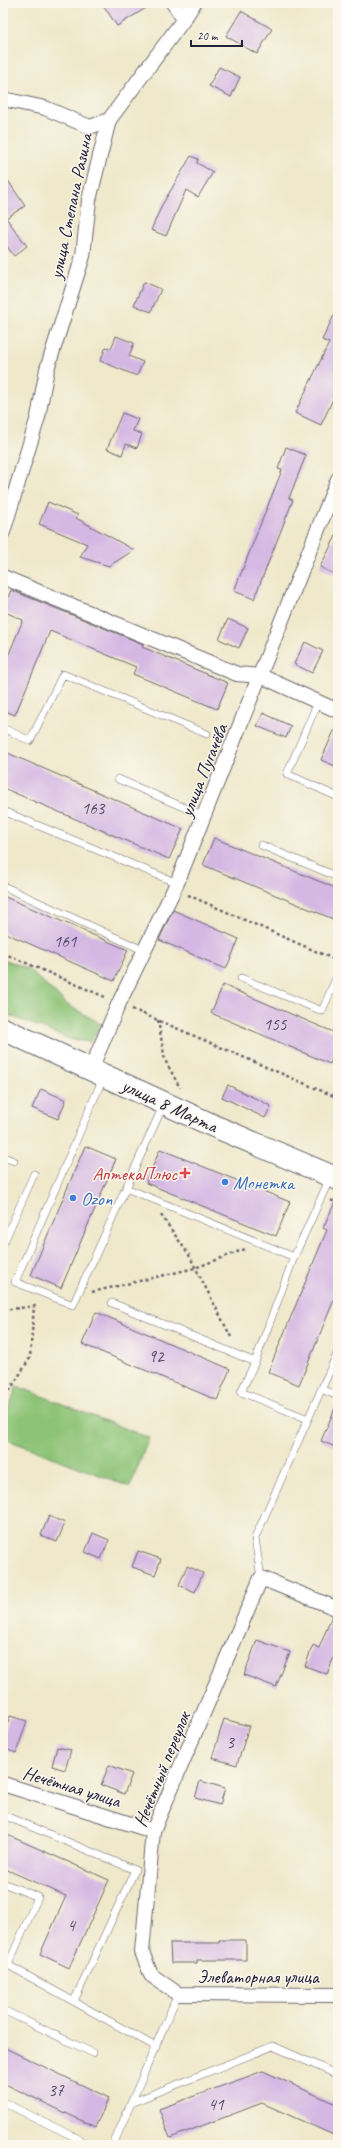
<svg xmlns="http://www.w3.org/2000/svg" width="341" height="2148" viewBox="0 0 341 2148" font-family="Caveat,sans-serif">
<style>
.green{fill:#8cc376;stroke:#577258}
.building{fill:#d4b7e3}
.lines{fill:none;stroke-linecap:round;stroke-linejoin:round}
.lane-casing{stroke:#6a676d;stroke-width:8}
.street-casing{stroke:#6a676d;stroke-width:16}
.primary-casing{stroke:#6a676d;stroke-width:24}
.path{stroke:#6a676d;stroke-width:2.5;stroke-dasharray:3 3;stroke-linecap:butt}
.lane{stroke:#fff;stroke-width:7}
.street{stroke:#fff;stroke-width:14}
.primary{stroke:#fff;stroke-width:22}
.health-dot{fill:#e0444e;stroke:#fbf7ec;stroke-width:1.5}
.shop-dot{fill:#3f7fe0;stroke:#fbf7ec;stroke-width:1.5}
.labels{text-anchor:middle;stroke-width:3;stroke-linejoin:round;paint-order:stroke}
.number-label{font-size:17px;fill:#4e4765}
.street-label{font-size:19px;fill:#22223b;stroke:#fbf7ec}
.health-label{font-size:19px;fill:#be3a42;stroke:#fbf7ec;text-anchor:end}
.shop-label{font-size:19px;fill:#366cbe;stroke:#fbf7ec;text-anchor:start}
</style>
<rect width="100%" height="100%" fill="#fbf7ec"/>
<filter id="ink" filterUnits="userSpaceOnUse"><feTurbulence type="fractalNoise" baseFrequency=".025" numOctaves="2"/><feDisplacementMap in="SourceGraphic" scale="8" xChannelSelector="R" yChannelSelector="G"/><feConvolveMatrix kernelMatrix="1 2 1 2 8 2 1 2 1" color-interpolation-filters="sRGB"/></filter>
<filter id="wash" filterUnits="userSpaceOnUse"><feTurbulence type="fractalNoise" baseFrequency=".012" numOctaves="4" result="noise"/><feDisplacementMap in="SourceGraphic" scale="16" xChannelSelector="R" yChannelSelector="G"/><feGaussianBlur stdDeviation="0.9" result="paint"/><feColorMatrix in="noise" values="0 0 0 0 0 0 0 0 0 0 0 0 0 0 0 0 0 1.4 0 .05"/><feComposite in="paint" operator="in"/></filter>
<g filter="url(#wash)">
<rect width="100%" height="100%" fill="#efe8cb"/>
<!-- green -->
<path class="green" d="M3 959 28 969 68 1005 101 1024 91 1042 72 1040 3 1013Z
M17 1386 149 1438 130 1487 3 1438V1422Z"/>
<g id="blocks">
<!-- building -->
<path class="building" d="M102 3H154L117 26Z
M241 11 272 29 257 54 226 36Z
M219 67 240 77 231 97 209 86Z
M191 156 198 159 197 163 213 172 198 197 186 190 166 236 151 230 162 205Z
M3 173 25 206 6 218 27 246 14 256 3 241Z
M144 282 161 289 151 312 134 305Z
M338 307V399L334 397 321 425 295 413 329 343 322 340Z
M116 336 134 343 129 356 143 362 137 376 100 361 106 347 111 349Z
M122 413 138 419 133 431 142 434 137 448 126 444 122 455 107 449Z
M286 447 306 455 289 498 293 500 254 599 234 591 282 470 278 469Z
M48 502 78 515 76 518 134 550 109 566 80 557 87 544 39 524Z
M338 532V576L320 567Z
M11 590 143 644 142 647 228 683 217 709 133 674 136 667 50 631 15 715 3 710V668L23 620 3 611Z
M228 619 248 628 239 648 219 639Z
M305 642 323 651 312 673 294 664Z
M263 713 291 726 286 738 257 726Z
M338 722V767L321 760Z
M3 751 183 829 169 859 3 788Z
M214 838 338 889V921L203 865Z
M3 896 128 950 114 981 3 932Z
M173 910 239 939 226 969 159 940Z
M223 985 338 1034V1047L330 1064 211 1013Z
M228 1085 271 1106 265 1118 222 1097Z
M41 1089 66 1100 58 1119 32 1108Z
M85 1146 116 1159 61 1288 31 1275Z
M160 1149 290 1202 276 1236 146 1183Z
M338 1196V1290L299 1385 268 1372 327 1230 323 1228Z
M96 1312 230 1369 217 1400 82 1344Z
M338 1401V1448L321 1441Z
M49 1516 65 1523 57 1542 41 1535Z
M93 1533 109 1540 101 1559 85 1552Z
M138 1551 161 1559 155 1575 132 1567Z
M187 1566 203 1573 195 1592 179 1585Z
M332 1616 338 1617V1647L327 1674 305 1666 313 1645 319 1648Z
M257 1640 290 1652 276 1687 244 1675Z
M10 1716 27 1721 16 1753 3 1748V1736Z
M224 1719 249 1726 237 1765 212 1758Z
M57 1747 71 1750 65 1770 52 1766Z
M109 1765 132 1774 124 1794 101 1785Z
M200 1781 225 1788 220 1805 195 1798Z
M3 1833 109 1880 69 1968 40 1954 66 1896 3 1868Z
M219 1940H246V1960H197V1963H171L170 1943H219Z
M3 2047 109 2098 95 2127 3 2083Z
M263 2071 338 2105V2137L262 2103 170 2138 159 2109Z"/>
</g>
</g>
<g filter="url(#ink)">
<use href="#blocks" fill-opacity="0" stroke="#6a676d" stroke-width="1"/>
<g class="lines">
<!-- lane casing -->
<g class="lane-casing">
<path id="lane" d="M318 702 287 774 338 797
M3 728 30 741 63 674 207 734
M118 779 204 816
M3 811 177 883
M261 845 338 877
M3 886 145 951
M241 978 322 1011 338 974
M103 1078 15 1282 73 1305 163 1106
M3 1157 14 1161
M126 1188 294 1257 330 1178
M3 1244 34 1174
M112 1303 255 1362 294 1257
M255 1362 241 1392 308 1419
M321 1389 338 1396
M261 1578 255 1538 338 1352
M3 1815 135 1870 74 2001
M3 1883 38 1897 8 1965 156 2047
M3 2010 93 2053
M3 2102 91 2145
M133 2102 273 2046 338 2075
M113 2145 178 1994"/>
</g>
<!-- street casing -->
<g class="street-casing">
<path id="street" d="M173 3 184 19
M3 99 45 108 90 127 109 120
M3 532 38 417 47 369 83 256 89 200 109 120 184 19 194 3
M3 577 237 674 261 676 338 711
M91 1069 119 1003 177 883 338 479
M338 1609 261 1578 153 1831 142 1952 151 1975 178 1994 338 1995
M3 1784 153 1831"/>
</g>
<!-- primary casing -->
<g class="primary-casing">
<path id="primary" d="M3 1029 214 1126 338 1179"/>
</g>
<!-- path -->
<path class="path" d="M188 895 338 961
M3 953 105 997
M132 1009 338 1098
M158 1020 165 1060 180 1088
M331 1200 338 1204
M161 1215 189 1255 232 1339
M92 1292 195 1268 245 1249
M3 1310 36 1306
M3 1401 30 1358 34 1306"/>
<!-- lane -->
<use href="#lane" class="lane"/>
<!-- street -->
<use href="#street" class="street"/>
<!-- primary -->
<use href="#primary" class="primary"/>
</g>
</g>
<!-- markers -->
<path class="health-dot" d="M183 1167h4v4h4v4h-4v4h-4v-4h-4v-4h4z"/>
<g class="shop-dot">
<circle cx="225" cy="1182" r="4"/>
<circle cx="73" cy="1198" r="4"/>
</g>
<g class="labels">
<!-- number labels -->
<g class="number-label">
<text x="93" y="814">163</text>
<text x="65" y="947">161</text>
<text x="275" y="1030">155</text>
<text x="156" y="1362">92</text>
<text x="230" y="1748">3</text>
<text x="71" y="1931">4</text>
<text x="56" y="2096">37</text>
<text x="216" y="2110">41</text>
</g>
<!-- street labels -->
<g class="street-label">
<text transform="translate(70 206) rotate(-78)" y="7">улица Степана Разина</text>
<text transform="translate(203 770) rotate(-68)" y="7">улица Пугачёва</text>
<text transform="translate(170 1105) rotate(25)" y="7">улица 8 Марта</text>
<text transform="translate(161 1769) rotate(-68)" y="7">Нечётный переулок</text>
<text transform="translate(72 1786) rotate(17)" y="7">Нечётная улица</text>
<text x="258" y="1983">Элеваторная улица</text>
</g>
<!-- health labels -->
<g class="health-label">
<text x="177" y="1180">АптекаПлюс</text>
</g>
<!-- shop labels -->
<g class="shop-label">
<text x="233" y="1189">Монетка</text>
<text x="81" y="1205">Ozon</text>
</g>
</g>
<!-- margin -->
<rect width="341" height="2148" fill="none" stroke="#fbf7ec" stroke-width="16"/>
<!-- scale -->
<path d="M191 40v6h51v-6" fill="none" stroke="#22223b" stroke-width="2"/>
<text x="197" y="40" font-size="12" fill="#22223b" stroke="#fbf7ec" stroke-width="3" paint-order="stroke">20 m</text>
</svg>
